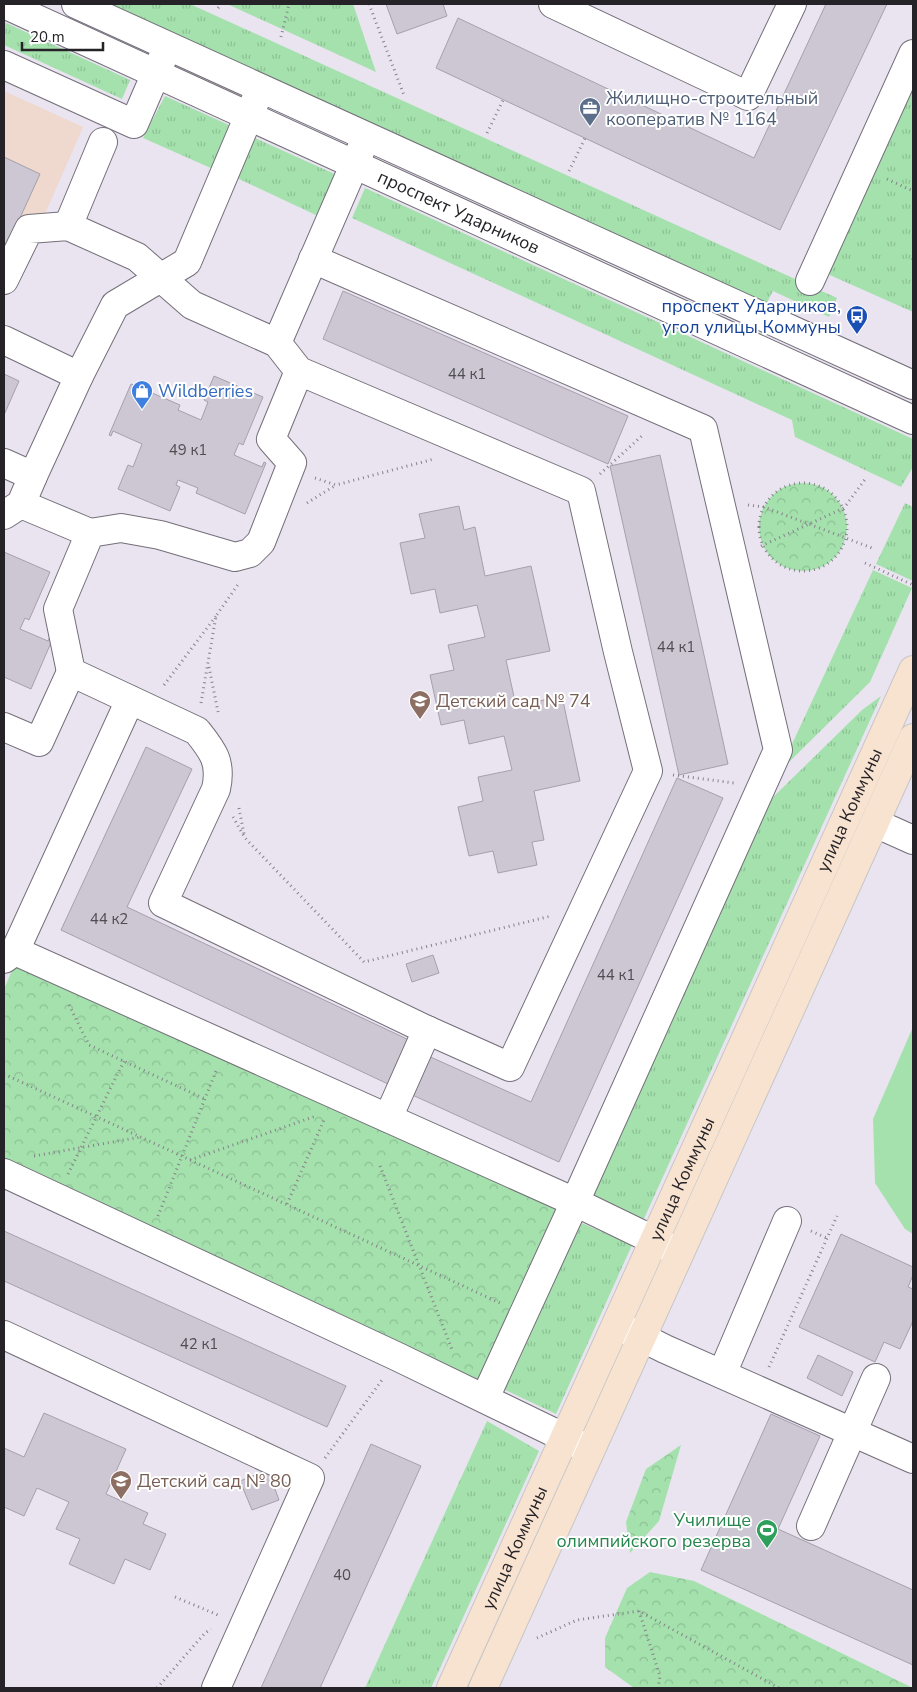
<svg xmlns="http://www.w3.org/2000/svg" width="917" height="1692" viewBox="0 0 917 1692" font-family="'Nunito Sans',sans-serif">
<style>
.commercial{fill:#efd8cd}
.grass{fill:url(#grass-tufts)}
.forest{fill:url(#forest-crowns)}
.garden{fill:#a4e1ad}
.building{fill:#ccc7d3;stroke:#a5a0ab}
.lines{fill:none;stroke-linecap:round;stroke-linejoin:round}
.minor-casing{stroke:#746f7a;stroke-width:30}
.major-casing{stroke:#c6c6c7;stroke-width:30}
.path{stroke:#86828a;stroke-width:3;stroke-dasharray:1 4;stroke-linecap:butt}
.minor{stroke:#fff;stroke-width:28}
.major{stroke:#f8e3d0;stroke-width:28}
.labels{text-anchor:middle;stroke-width:4;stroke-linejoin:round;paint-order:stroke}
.number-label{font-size:15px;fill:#4f4c52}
.service-label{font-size:18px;fill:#4e5e75;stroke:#fff;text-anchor:start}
.street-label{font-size:18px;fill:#252327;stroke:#fff}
.transit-label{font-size:18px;fill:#164399;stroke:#fff;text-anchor:end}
.shop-label{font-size:18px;fill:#366cbe;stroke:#fff;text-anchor:start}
.education-label{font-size:18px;fill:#785e54;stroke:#fff;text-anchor:start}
.leisure-label{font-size:18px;fill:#27864d;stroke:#fff;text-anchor:end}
</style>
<defs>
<pattern id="grass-tufts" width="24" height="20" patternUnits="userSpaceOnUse" patternTransform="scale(1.25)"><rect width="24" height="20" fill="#a4e1ad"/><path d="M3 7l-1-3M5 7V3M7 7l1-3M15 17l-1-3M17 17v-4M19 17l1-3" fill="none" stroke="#8dc195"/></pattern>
<pattern id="forest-crowns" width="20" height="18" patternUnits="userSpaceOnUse" patternTransform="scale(1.25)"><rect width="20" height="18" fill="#a4e1ad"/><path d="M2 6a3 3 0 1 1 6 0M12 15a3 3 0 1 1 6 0" fill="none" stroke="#8dc195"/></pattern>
</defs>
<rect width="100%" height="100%" fill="#eae4f1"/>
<!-- commercial -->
<path class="commercial" d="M4 91 83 127 11 292 4 289Z"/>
<!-- grass -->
<path class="grass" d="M103 4H190L837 298 829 317 773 291 765 306Z
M227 4H353L376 72Z
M4 22 130 80 122 99 4 45Z
M913 60V312L823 272Z
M165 96 231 126 213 169 143 138Z
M255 138 339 176 320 217 237 178Z
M365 188 913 439V467L901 487 795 437 792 420 352 218Z
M905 503 913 507V581L876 564Z
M873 570 912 588 870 682 779 772Z
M881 696 642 1223 589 1198 762 808 862 710Z
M577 1221 632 1245 556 1414 501 1388Z
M487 1421 539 1451 431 1688H365Z"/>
<!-- forest -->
<path class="forest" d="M759 527a44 44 0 1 1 88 0a44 44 0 1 1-88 0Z
M14 966 561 1211 482 1381 4 1162V989Z
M681 1445 659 1521 630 1553 626 1522 646 1469Z
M650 1572 694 1581 913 1688H634L605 1667V1638L627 1588Z"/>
<!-- garden -->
<path class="garden" d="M913 1027V1234L905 1229 875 1183 873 1119Z"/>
<!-- building -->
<path class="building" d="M386 4H443L447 16 397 34Z
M826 4H887L780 230 436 68 458 18 754 158Z
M4 157 40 174 4 253Z
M343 291 628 416 608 464 323 339Z
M4 374 19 381 4 415Z
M214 376 263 397 243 445 239 443 234 455 262 467 264 462 266 463 245 514 196 493 198 488 178 480 176 485 180 487 170 511 118 489 128 465 133 467 142 444 113 431 111 436 109 435 131 384 180 405 178 410 201 420 208 402 204 400Z
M660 455 728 764 679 775 610 466Z
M459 506 464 530 475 527 485 576 531 566 550 651 506 660 516 706 562 696 580 781 534 791 544 840 532 842 537 865 498 873 493 851 469 856 458 807 483 801 478 777 512 770 504 736 469 744 464 720 441 725 430 675 454 670 448 645 485 637 477 605 440 613 435 589 411 594 400 543 425 538 419 514Z
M4 552 50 572 29 620 25 618 20 629 48 641 50 637 53 638 31 689 4 677Z
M146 747 192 769 127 907 409 1040 388 1084 61 930Z
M677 778 723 798 559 1162 408 1093 426 1055 531 1102Z
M433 955 439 973 412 982 406 964Z
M4 1231 346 1386 327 1427 4 1281Z
M841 1234 913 1267V1275L908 1287 913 1289V1321L900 1349 884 1342 875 1362 799 1327Z
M818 1355 853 1372 842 1396 807 1378Z
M44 1413 126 1449 106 1494 148 1513 143 1524 166 1534 150 1570 125 1559 114 1584 69 1564 80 1539 56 1529 69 1502 37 1488 24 1516 4 1507V1448L24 1457Z
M771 1414 820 1436 778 1529 913 1590V1665L701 1570Z
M371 1444 421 1466 393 1528 320 1688H261Z
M268 1470 279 1500 252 1510 240 1481Z"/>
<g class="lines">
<!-- minor casing -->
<g class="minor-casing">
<g id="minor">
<path id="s1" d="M4 4 913 420"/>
<path d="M76 4 913 385"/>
<path d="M553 4 748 96 792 4"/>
<path d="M4 65 134 124 163 57"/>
<path d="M68 226 103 142"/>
<path d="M313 259 703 429 778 750 575 1202 485 1398"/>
<path d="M4 280 29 229 68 226 137 257 192 305 277 343 299 371 581 491 618 652 648 771 510 1067 427 1030 163 903 216 789C222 762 213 751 197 731L71 672 58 609 90 533 121 528 160 535 235 557 250 553 261 542 292 463 271 439 299 371"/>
<path d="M810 281 913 54"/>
<path d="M4 340 79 376 115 305 187 262 256 99"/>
<path d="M277 343 362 147"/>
<path d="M4 463 33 476"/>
<path d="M21 504 90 533"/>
<path d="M4 515 21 504 33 476 79 376"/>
<path d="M4 727 39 742 71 672"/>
<path d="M875 823 913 840"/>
<path d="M15 951 575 1202 676 1251"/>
<path d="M4 959 15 951 130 700"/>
<path d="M388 1118 427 1030"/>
<path d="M4 1173 398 1357 590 1450"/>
<path d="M621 1327 665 1349 913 1459"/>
<path d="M4 1335 310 1478 216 1688"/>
<path d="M722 1374 787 1221"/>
<path d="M811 1526 876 1378"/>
</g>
</g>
<!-- major casing -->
<g class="major-casing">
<g id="major">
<path id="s2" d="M451 1688 913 670"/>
<path d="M483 1688 913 738"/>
</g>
</g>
<!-- path -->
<path class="path" d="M369 4 404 95
M218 8 221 4
M281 37 289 4
M487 133 503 100
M569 171 585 138
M887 179 913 191
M912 260 913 259
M600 474 644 434
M315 478 336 485 434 459
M759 527a44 44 0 1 1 88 0a44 44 0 1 1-88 0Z
M307 503 336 485
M748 505 764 507 872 548
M761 546 844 508 866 478
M865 563 913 585
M209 667 218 712
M164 685 216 616
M201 703 216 616 239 583
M673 775 734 783
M239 808 244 834
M233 817 245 838 364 962 551 916
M69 1005 89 1045 205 1099
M4 1074 500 1303
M34 1156 141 1137
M190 1160 316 1116
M380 1166 453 1352
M68 1174 124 1061
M287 1204 324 1120
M158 1216 216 1071
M811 1231 827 1238
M769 1367 837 1216
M325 1458 382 1380
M175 1597 218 1615
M639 1611 660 1676 658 1688
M537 1638 577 1620 639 1611 779 1688
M157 1688 205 1633 211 1629"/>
<!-- minor -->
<use href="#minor" class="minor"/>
<!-- major -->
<use href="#major" class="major"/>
</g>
<!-- icons -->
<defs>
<g id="office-pin" transform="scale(1.125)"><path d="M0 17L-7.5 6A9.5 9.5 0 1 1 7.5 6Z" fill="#5c6f8a" stroke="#fff"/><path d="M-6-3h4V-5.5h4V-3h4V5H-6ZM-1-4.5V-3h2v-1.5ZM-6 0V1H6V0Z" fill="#fff"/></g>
<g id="bus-pin" transform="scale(1.125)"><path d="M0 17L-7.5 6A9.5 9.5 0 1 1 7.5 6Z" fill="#1a4fb4" stroke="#fff"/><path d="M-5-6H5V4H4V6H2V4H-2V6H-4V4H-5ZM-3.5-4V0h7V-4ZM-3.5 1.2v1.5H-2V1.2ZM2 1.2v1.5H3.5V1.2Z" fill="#fff"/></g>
<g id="shop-pin" transform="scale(1.125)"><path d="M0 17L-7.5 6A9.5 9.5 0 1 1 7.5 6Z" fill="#3f7fe0" stroke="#fff"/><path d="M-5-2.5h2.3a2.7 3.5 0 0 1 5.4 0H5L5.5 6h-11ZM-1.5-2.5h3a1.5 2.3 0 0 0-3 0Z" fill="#fff"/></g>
<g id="school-pin" transform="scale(1.125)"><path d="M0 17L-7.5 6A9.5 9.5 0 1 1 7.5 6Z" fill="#8d6e63" stroke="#fff"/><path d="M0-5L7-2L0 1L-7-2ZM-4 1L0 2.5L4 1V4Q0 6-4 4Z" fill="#fff"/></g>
<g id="stadium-pin" transform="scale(1.125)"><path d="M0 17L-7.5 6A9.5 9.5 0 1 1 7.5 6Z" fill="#2e9e5b" stroke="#fff"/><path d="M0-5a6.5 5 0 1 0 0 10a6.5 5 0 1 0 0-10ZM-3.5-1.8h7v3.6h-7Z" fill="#fff"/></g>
</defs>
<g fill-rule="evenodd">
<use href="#office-pin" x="590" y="108"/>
<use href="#bus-pin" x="857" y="316"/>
<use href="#shop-pin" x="142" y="391"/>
<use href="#school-pin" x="420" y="701"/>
<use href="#school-pin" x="121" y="1481"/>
<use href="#stadium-pin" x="767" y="1530"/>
</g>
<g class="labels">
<!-- number labels -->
<g class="number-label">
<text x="467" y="379">44 к1</text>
<text x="188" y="455">49 к1</text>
<text x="676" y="652">44 к1</text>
<text x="109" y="924">44 к2</text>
<text x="616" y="980">44 к1</text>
<text x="199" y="1349">42 к1</text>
<text x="342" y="1580">40</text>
</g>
<!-- service labels -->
<g class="service-label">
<text x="606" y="104">Жилищно-строительный<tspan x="606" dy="21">кооператив № 1164</tspan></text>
</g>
<!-- street labels -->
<g class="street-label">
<text dy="6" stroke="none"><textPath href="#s1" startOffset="500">проспект Ударников</textPath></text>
<text dy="6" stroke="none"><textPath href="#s2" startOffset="964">улица Коммуны</textPath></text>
<text dy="6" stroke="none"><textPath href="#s2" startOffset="559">улица Коммуны</textPath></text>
<text dy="6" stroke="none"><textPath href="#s2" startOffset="154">улица Коммуны</textPath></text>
</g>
<!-- transit labels -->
<g class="transit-label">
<text x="841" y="312">проспект Ударников,<tspan x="841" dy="21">угол улицы Коммуны</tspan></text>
</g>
<!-- shop labels -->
<g class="shop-label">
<text x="158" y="397">Wildberries</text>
</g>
<!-- education labels -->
<g class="education-label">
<text x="436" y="707">Детский сад № 74</text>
<text x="137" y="1487">Детский сад № 80</text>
</g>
<!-- leisure labels -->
<g class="leisure-label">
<text x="751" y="1526">Училище<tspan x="751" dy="21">олимпийского резерва</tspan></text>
</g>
</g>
<!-- border -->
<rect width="917" height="1692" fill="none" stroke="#252327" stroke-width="10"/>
<!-- scale -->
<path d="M22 42v8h81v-8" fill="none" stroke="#252327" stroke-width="2.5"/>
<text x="30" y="42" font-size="15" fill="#252327" stroke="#ffffff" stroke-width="4" paint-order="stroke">20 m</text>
</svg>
